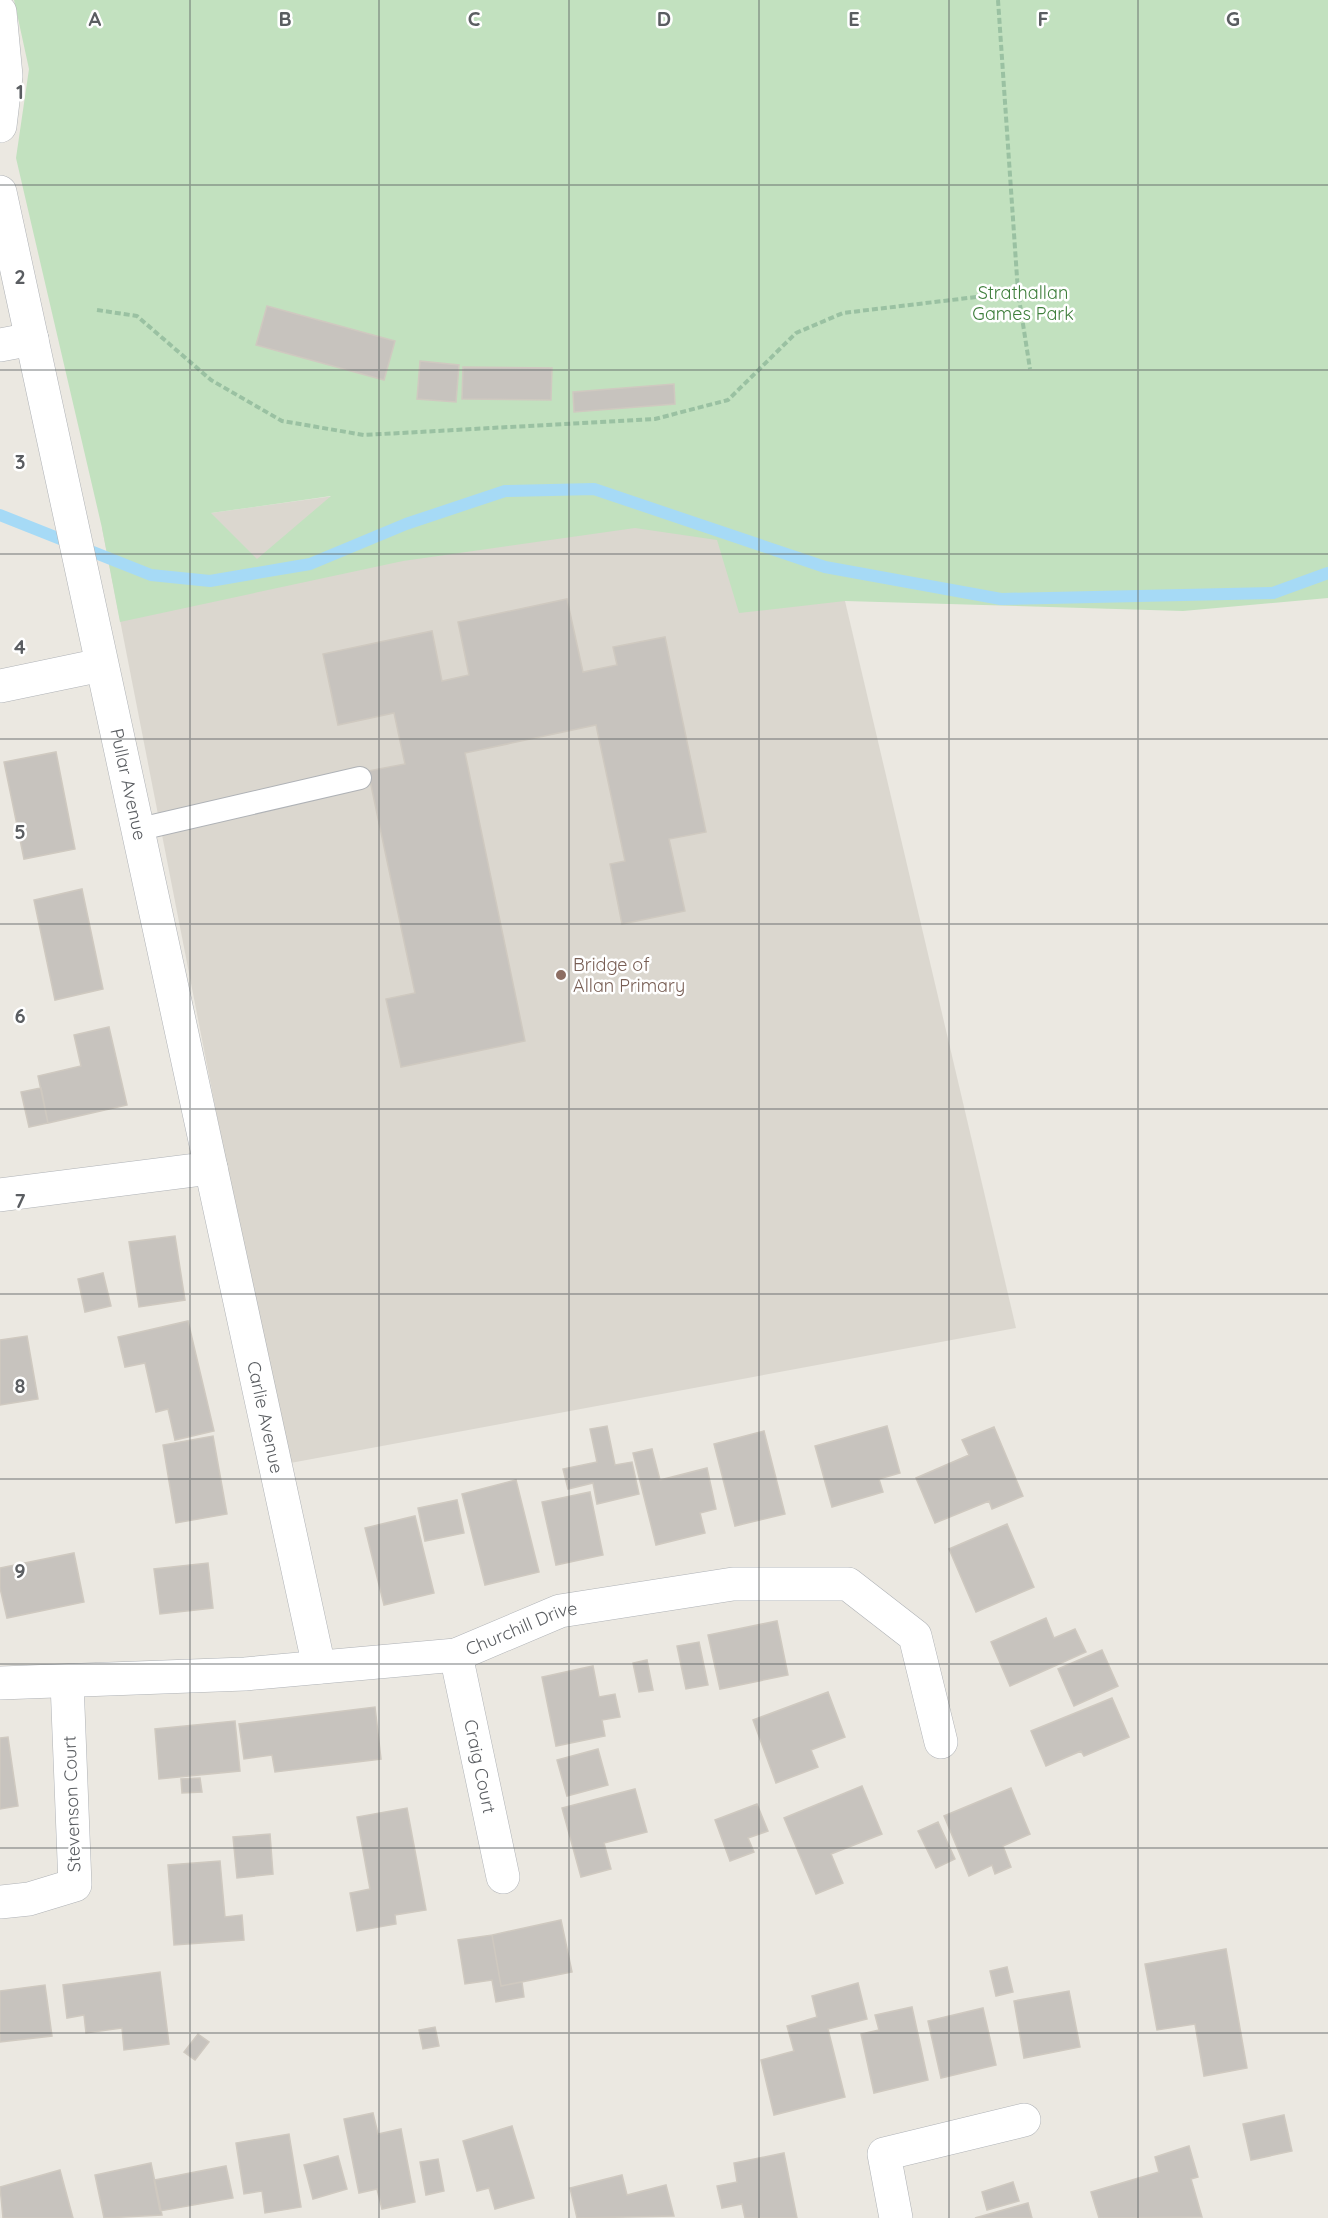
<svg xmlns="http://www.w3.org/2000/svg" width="1328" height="2218" viewBox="0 0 1328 2218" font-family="Quicksand,sans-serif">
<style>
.education{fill:#dbd7cf}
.green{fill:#c2e1bf;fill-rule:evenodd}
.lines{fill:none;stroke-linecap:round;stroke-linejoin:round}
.stream{stroke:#a6daf6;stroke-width:12}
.building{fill:#c7c3be;stroke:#cfc9c0;stroke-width:1.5}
.service-casing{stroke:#afb2b6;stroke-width:24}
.minor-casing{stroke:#afb2b6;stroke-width:34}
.path{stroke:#9ac1a2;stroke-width:4;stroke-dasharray:6 3;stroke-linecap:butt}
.service{stroke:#fff;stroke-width:22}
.minor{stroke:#fff;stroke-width:33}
.grid{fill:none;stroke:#5a5d61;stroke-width:1.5;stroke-opacity:0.55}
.education-dot{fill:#8d6e63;stroke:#fff;stroke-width:2}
.labels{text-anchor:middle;stroke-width:5;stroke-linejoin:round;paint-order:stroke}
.park-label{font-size:18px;fill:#3e7e3b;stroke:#fff}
.street-label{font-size:18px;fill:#5a5d61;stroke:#fff}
.education-label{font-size:18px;fill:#785e54;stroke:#fff;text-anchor:start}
.grid-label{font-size:20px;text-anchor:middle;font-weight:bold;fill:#5a5d61;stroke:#fff;stroke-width:5;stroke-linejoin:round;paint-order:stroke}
</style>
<rect width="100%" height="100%" fill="#ebe8e1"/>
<!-- education -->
<path class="education" d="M661 451 845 601 1016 1328 285 1464 102 528Z"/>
<!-- green -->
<path class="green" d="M14 0H1328V598L1183 611 845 601 739 613 717 540 635 528 403 561 120 622 102 528 16 158 29 69ZM331 496 257 559 211 513Z"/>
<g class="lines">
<!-- stream -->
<path class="stream" d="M0 515 151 575 210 581 310 564 406 524 505 491 594 489 825 567 1001 599 1273 593 1328 573"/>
</g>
<!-- building -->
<path class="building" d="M267 306 395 341 384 380 256 345Z
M420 361 459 365 456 402 417 399Z
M463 367 552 368 551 400 462 399Z
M674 384 675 404 574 412 573 392Z
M567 599 583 672 617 665 613 647 665 637 706 832 669 839 685 911 622 924 610 864 625 861 596 725 465 753 525 1041 401 1067 386 999 415 993 368 771 405 764 394 713 338 725 323 654 432 631 442 681 469 675 458 622Z
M56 752 75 849 24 859 4 762Z
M82 889 103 989 55 1000 34 900Z
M109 1027 127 1105 48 1123 38 1076 81 1066 74 1035Z
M41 1088 48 1123 29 1127 21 1092Z
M175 1236 185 1300 139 1307 129 1242Z
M103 1273 111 1306 85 1312 78 1279Z
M188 1321 214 1431 175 1440 168 1409 156 1412 145 1363 125 1367 118 1337Z
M27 1336 38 1399 0 1405V1340Z
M607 1426 615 1465 632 1462 639 1494 597 1504 593 1483 568 1489 563 1469 597 1462 590 1429Z
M887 1426 900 1473 879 1479 883 1492 832 1507 815 1446Z
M994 1427 1023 1496 992 1509 989 1501 935 1523 916 1478 969 1455 962 1440Z
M764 1431 785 1514 735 1526 714 1444Z
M213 1436 227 1514 176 1523 163 1445Z
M652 1449 660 1480 707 1468 716 1509 700 1513 705 1533 656 1545 633 1453Z
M516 1480 539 1572 485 1585 462 1494Z
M590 1492 603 1555 556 1565 542 1502Z
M457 1500 464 1533 425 1541 418 1508Z
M415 1516 434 1593 384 1605 365 1528Z
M1007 1524 1034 1587 976 1612 949 1549Z
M74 1553 84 1602 7 1618 0 1588V1568Z
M208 1563 213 1608 160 1614 154 1569Z
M1046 1618 1054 1638 1075 1629 1086 1652 1010 1686 991 1642Z
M777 1621 788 1675 720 1689 708 1635Z
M699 1642 708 1685 686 1689 677 1646Z
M1102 1650 1118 1686 1074 1706 1058 1669Z
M647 1660 653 1690 639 1692 633 1663Z
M593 1666 599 1697 615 1694 620 1717 602 1720 605 1736 556 1746 542 1677Z
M828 1692 845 1737 811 1750 818 1767 776 1783 753 1720Z
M1112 1698 1129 1737 1084 1756 1081 1751 1046 1766 1031 1731Z
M375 1707 381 1759 275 1772 272 1755 244 1759 239 1724Z
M235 1721 240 1771 159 1779 155 1729Z
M8 1737 18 1806 0 1809V1738Z
M598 1749 608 1785 567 1796 557 1760Z
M200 1778 202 1792 182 1793 181 1779Z
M862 1786 882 1834 831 1854 843 1883 816 1894 784 1818Z
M1011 1788 1030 1834 1003 1846 1011 1867 995 1874 992 1865 969 1876 944 1816Z
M635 1789 647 1832 604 1843 611 1869 581 1877 562 1808Z
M757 1804 768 1831 748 1838 754 1852 730 1861 715 1820Z
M407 1808 426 1910 395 1915 396 1924 357 1931 350 1893 370 1889 357 1817Z
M938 1822 955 1859 936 1868 918 1831Z
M270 1834 273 1874 237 1878 233 1837Z
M220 1861 225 1917 242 1915 244 1940 174 1945 168 1865Z
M561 1920 572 1972 501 1986 492 1935Z
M492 1935 501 1986 522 1982 524 1997 496 2002 492 1980 465 1984 458 1940Z
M1226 1949 1247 2068 1204 2076 1195 2024 1157 2030 1145 1964Z
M1007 1967 1013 1992 996 1996 990 1971Z
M160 1972 169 2044 124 2050 122 2028 86 2033 84 2015 67 2018 63 1985Z
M858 1983 867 2019 828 2029 845 2097 774 2115 761 2060 794 2051 787 2026 817 2017 812 1996Z
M45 1985 52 2036 0 2042V1991Z
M1069 1991 1080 2047 1024 2058 1014 2001Z
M912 2007 928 2080 874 2093 861 2034 879 2030 875 2015Z
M983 2008 996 2065 941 2078 928 2021Z
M435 2027 439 2046 423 2049 419 2030Z
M198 2034 209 2042 195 2060 184 2052Z
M373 2113 378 2134 401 2129 415 2202 382 2209 377 2189 359 2193 344 2119Z
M1284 2115 1292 2151 1251 2160 1243 2124Z
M512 2126 534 2198 495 2209 489 2188 477 2191 463 2141Z
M289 2134 301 2207 265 2213 262 2191 244 2194 236 2143Z
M1189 2146 1198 2177 1191 2179 1202 2217 1099 2218 1091 2192 1159 2172 1155 2157Z
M784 2153 797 2218H745L742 2204 722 2208 717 2186 737 2182 734 2163Z
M338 2156 347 2189 313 2199 304 2165Z
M438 2159 444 2191 426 2195 420 2162Z
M151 2163 162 2215 104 2218 95 2175Z
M226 2166 233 2198 160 2211 154 2180Z
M60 2170 73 2218H3L0 2187Z
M622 2175 627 2195 666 2185 674 2216 577 2218 570 2188Z
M1013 2182 1019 2201 987 2210 982 2192Z
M1028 2203 1032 2218H975Z"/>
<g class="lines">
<!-- service casing -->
<g class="service-casing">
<path id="service" d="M140 829 360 778"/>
</g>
<!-- minor casing -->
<g class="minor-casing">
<g id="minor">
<path d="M0 12 6 76 0 126"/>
<path id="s1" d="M0 192 211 1168 0 1195"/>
<path d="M0 345 32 339"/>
<path d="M0 686 101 665"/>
<path id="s2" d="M211 1168 319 1667"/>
<path id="s3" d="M456 1655 503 1877"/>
<path id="s4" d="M0 1683 245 1674 456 1655 560 1611 733 1584H848L915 1636 941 1742"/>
<path d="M0 1902 29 1899 75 1885 67 1682"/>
<path d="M896 2218 884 2154 1024 2120"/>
</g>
</g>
<!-- path -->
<path class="path" d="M998 0 1018 292 1030 369
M97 310 137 316 211 380 282 421 364 435 655 419 728 400 796 333 843 313 1018 292"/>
<!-- service -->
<use href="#service" class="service"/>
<!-- minor -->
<use href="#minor" class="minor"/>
</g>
<!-- grid -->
<path class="grid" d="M190 0V2218M379 0V2218M569 0V2218M759 0V2218M949 0V2218M1138 0V2218M0 185H1328M0 370H1328M0 554H1328M0 739H1328M0 924H1328M0 1109H1328M0 1294H1328M0 1479H1328M0 1664H1328M0 1848H1328M0 2033H1328"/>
<!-- markers -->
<circle class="education-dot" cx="561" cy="975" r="6"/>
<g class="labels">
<!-- park labels -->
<g class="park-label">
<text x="1023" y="299">Strathallan<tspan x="1023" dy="21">Games Park</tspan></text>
</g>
<!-- street labels -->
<g class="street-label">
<text dy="6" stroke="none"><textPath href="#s1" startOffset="606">Pullar Avenue</textPath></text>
<text dy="6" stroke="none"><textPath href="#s2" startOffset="255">Carlie Avenue</textPath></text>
<text dy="6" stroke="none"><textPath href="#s4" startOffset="528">Churchill Drive</textPath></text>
<text dy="6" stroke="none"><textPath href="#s3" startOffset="114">Craig Court</textPath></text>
<text transform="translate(72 1804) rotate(-92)" y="6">Stevenson Court</text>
</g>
<!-- education labels -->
<g class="education-label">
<text x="573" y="971">Bridge of<tspan x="573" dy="21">Allan Primary</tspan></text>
</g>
</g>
<g class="grid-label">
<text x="95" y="26">A</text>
<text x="285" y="26">B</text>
<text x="474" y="26">C</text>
<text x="664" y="26">D</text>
<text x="854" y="26">E</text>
<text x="1043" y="26">F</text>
<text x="1233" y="26">G</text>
<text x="20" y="99">1</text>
<text x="20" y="284">2</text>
<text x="20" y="469">3</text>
<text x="20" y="654">4</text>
<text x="20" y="839">5</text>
<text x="20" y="1023">6</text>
<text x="20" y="1208">7</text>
<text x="20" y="1393">8</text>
<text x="20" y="1578">9</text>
</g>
</svg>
